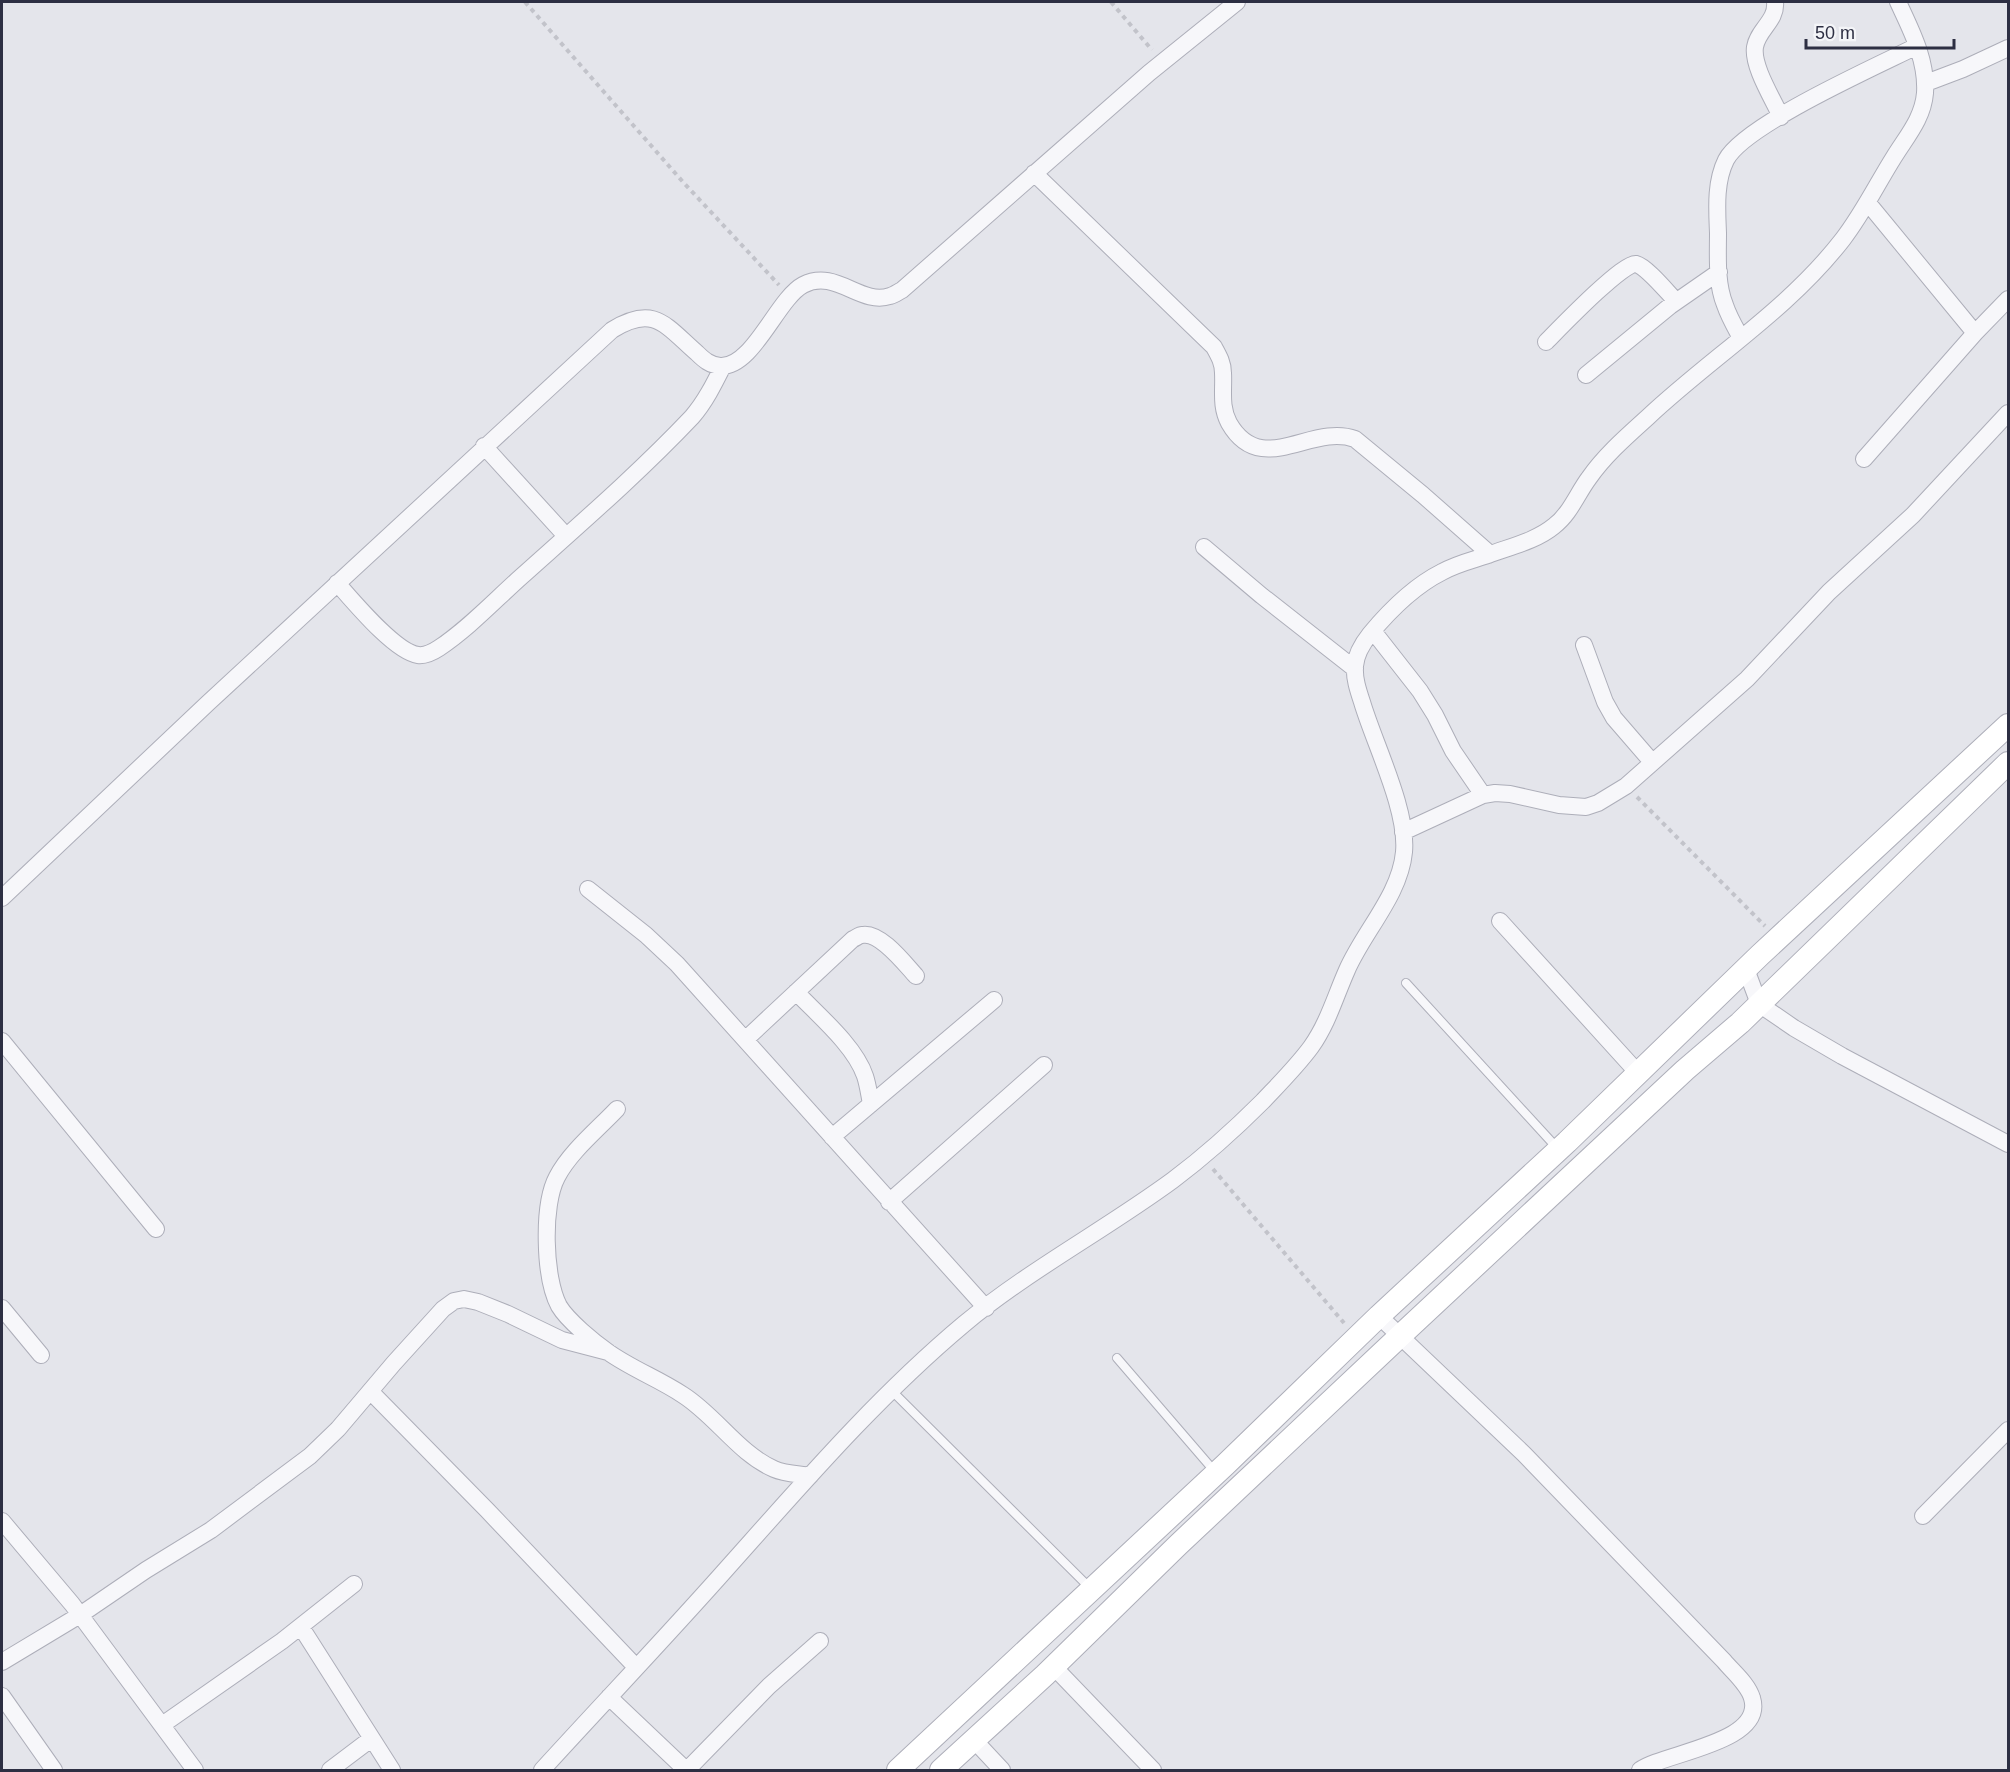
<svg xmlns="http://www.w3.org/2000/svg" width="2010" height="1772" viewBox="0 0 2010 1772" font-family="Arial,sans-serif">
<style>
.lines{fill:none;stroke-linecap:round;stroke-linejoin:round}
.lane-casing{stroke:#adaeb9;stroke-width:10}
.street-casing{stroke:#adaeb9;stroke-width:18}
.secondary-casing{stroke:#adaeb9;stroke-width:24}
.path{stroke:#c2c3ca;stroke-width:4;stroke-dasharray:4.5 4.5;stroke-linecap:butt}
.lane{stroke:#f7f7fa;stroke-width:8}
.street{stroke:#f7f7fa;stroke-width:16}
.secondary{stroke:#fff;stroke-width:22}
</style>
<rect width="100%" height="100%" fill="#e4e5eb"/>
<g class="lines">
<!-- lane casing -->
<g class="lane-casing">
<path id="lane" d="M1406 983 1558 1149
M1117 1358 1216 1473
M891 1390 1091 1589"/>
</g>
<!-- street casing -->
<g class="street-casing">
<path id="street" d="M1775 2C1777 21 1758 29 1755 47 1752 66 1773 99 1781 117
M1926 83 1963 69 2008 48
M1034 173 1214 347C1219 356 1223 363 1223 373 1224 390 1220 406 1229 423 1261 479 1311 423 1355 439L1423 495 1490 554
M1868 203 1975 333
M1741 338C1735 327 1729 317 1725 305 1716 283 1718 256 1718 233 1717 209 1715 182 1726 160 1744 125 1877 66 1917 46
M1546 342C1558 330 1623 262 1636 264 1647 267 1668 293 1676 301
M1586 375 1670 306 1719 272
M484 446 566 536
M1864 459 1975 333 2008 299
M1204 547 1262 596 1355 669
M337 583C353 601 395 652 418 655 426 656 433 652 439 648 469 628 495 600 522 576 580 524 639 473 692 417 705 402 714 384 723 366
M1373 631 1420 691 1435 715 1453 751 1483 795
M1584 645 1605 702 1614 718 1652 762
M1403 832 1483 795 1495 793 1510 794 1559 805 1586 807 1598 803 1626 786 1747 679 1829 592 1913 515 2008 413
M588 889 646 935 677 964 986 1308
M2 898 208 703 612 330C654 304 665 325 697 353 704 360 710 365 720 366 753 368 777 299 803 285 836 268 860 306 890 296 894 295 898 292 902 290L1149 73 1237 2
M1500 921 1638 1073
M1746 969 1759 1004 1794 1028 1842 1056 2008 1144
M796 992C818 1015 855 1046 865 1076 868 1085 869 1094 871 1104
M746 1039 853 939C856 938 859 935 862 935 880 931 905 964 916 976
M2 1041 156 1229
M617 1109C597 1130 570 1152 557 1177 542 1205 544 1278 559 1306 568 1321 594 1342 608 1352 632 1369 659 1379 683 1395 716 1416 738 1453 774 1469 785 1474 799 1474 810 1476
M832 1137 994 1000
M889 1202 1044 1065
M2 1308 41 1355
M1379 1316 1524 1454 1724 1661C1733 1672 1748 1684 1752 1698 1766 1743 1663 1753 1640 1770
M371 1392 487 1510 636 1667
M1923 1516 2008 1430
M2 1521 72 1604 195 1770
M301 1627 392 1770
M2 1662 80 1615 146 1570 211 1530 310 1456 338 1429 394 1363 443 1309 454 1301 464 1299 478 1302 508 1314 562 1340 608 1352
M1054 1667 1153 1770
M2 1696 54 1770
M609 1697 686 1770
M162 1725 282 1641 354 1584
M974 1740 1002 1770
M330 1770 371 1739
M542 1770C604 1702 668 1635 729 1566 804 1482 878 1396 964 1324 1029 1270 1105 1230 1173 1180 1205 1156 1235 1129 1263 1101 1280 1083 1297 1066 1311 1047 1328 1023 1335 997 1347 970 1364 931 1400 895 1404 852 1408 810 1374 743 1362 702 1358 690 1354 678 1355 666 1356 654 1362 644 1370 634 1390 610 1414 586 1442 572 1456 564 1473 560 1488 555 1509 547 1536 541 1554 526 1570 514 1577 494 1589 478 1605 455 1627 436 1648 417 1712 357 1789 309 1843 239 1863 213 1877 184 1894 157 1907 136 1923 118 1925 93 1927 60 1911 30 1898 2
M687 1770 769 1686 820 1641"/>
</g>
<!-- secondary casing -->
<g class="secondary-casing">
<path id="secondary" d="M898 1770 1225 1465 1379 1316 1567 1142 1760 955 2008 725
M941 1770 1045 1675 1178 1545 1400 1336 1685 1070 1740 1023 2008 763"/>
</g>
<!-- path -->
<path class="path" d="M525 2 683 182 779 285
M1111 2 1152 50
M1637 797 1765 926
M1213 1169 1344 1323"/>
<!-- lane -->
<use href="#lane" class="lane"/>
<!-- street -->
<use href="#street" class="street"/>
<!-- secondary -->
<use href="#secondary" class="secondary"/>
</g>
<!-- border -->
<rect width="2010" height="1772" fill="none" stroke="#2d2f43" stroke-width="6"/>
<!-- scale -->
<path d="M1806 39v9h148v-9" fill="none" stroke="#2d2f43" stroke-width="3"/>
<text x="1815" y="39" font-size="18" fill="#2d2f43" stroke="#f4f5f8" stroke-width="4.5" paint-order="stroke">50 m</text>
</svg>
